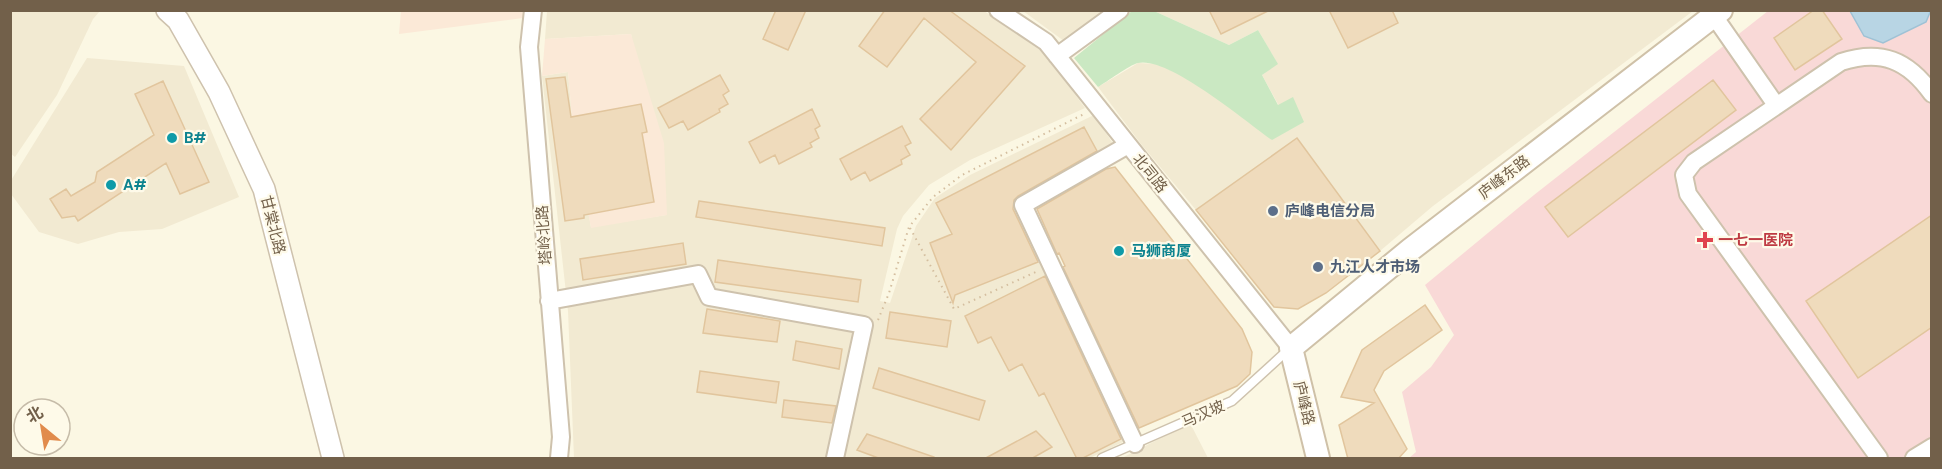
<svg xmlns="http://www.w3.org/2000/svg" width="1942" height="469" viewBox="0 0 1942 469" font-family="'DM Sans','Noto Sans SC',sans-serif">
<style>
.residential{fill:#f2ead2}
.commercial{fill:#fbe9d7}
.medical{fill:#f9d9d7}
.green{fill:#cae8c2}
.water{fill:#b8d5e4;stroke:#9fc2d5;stroke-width:1.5}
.building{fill:#efdbbc;stroke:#e1c59d;stroke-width:1.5}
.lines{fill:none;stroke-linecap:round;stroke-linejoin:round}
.service-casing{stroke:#cec2ad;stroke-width:11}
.minor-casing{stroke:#cec2ad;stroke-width:20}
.tertiary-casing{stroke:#cec2ad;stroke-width:24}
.secondary-casing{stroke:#cfc1a8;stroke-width:26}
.path{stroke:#d4be9f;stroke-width:2;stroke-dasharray:1.5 4.5;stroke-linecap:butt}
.service{stroke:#fff;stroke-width:8}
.minor{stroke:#fff;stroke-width:16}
.tertiary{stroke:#fff;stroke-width:21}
.secondary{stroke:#fff;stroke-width:22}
.culture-dot{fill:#0f9aa8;stroke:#fefae9;stroke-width:2}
.service-dot{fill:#5c6f8a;stroke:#fefae9;stroke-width:2}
.health-dot{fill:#e0444e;stroke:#fefae9;stroke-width:2}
.labels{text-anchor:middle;stroke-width:4.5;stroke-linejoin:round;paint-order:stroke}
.culture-label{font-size:15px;font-weight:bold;fill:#0d838f;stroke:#fefae9;text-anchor:start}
.street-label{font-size:15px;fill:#72604a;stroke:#fefae9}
.service-label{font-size:15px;font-weight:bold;fill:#4e5e75;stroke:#fefae9;text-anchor:start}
.health-label{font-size:15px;font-weight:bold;fill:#be3a42;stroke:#fefae9;text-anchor:start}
</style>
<rect width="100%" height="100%" fill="#fbf7e3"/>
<!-- residential -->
<path class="residential" d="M11 10 100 11 93 19 57 95 15 157 10 153Z
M547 11H984L1042 49 1085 108 970 160 929 185 903 216 897 229 880 301 890 303 916 226 935 198 970 175 1094 115 1116 148 1018 202 1127 440 1090 458H574L568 311 542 76 568 72 573 129 591 227 666 215 631 34 545 39Z
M1023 11H1106L1064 41Z
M1154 11H1693L1433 206 1380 251 1297 138 1196 210 1141 144 1098 87 1138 63 1158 64 1178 73 1279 106 1262 75 1277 63 1258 30 1229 45Z
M87 58 184 66 239 197 162 229 119 232 78 244 39 232 11 194 10 182Z
M1190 423 1208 458H1122Z"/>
<!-- commercial -->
<path class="commercial" d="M401 11V10L524 11 523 18 399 34Z
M631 34 664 143 667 215 591 228 573 129 568 72 542 76 545 39Z"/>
<!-- medical -->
<path class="medical" d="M1768 11H1931V458H1409L1416 452 1402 392 1431 367 1454 335 1425 285 1534 195Z"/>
<!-- green -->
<path class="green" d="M1132 11H1154L1229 45 1258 30 1278 64 1262 75 1278 105 1293 97 1304 122 1272 140C1245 121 1168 56 1138 63 1129 65 1107 82 1098 87L1074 58Z"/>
<!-- water -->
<path class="water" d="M1931 10 1926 22 1883 43 1864 36 1850 11Z"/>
<!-- building -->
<path class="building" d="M776 10H806L788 50 763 39Z
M885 10H949L1025 66 951 150 920 119 976 62 924 18 887 67 859 46Z
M1209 10H1270L1221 34Z
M1329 10H1392L1398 23 1348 48Z
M1814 10H1822L1842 39 1795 70 1774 38Z
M720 75 729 91 723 95 728 104 719 109 720 112 688 130 683 121 669 128 658 108Z
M565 77 571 117 641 104 647 132 642 133 654 202 584 215V218L565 221 546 79Z
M1713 80 1736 110 1568 237 1545 207Z
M163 81 209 182 180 194 166 163 78 221 75 216 62 218 50 199 66 189 71 196 95 182 97 172 154 135 135 94Z
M812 109 820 126 815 129 819 138 810 143 812 147 779 164 775 155 760 163 749 142Z
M902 126 911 143 905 146 910 155 901 160 902 164 870 181 865 172 851 180 840 159Z
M1084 127 1097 151 1018 196 1014 200 1013 209 1038 262 955 295 953 303 930 243 952 234 936 203Z
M1297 138 1380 251 1326 293 1298 309 1274 307 1196 210Z
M1115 167 1242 329 1252 352 1250 374 1237 386 1139 428 1063 267 1065 266 1059 253 1057 254 1037 209 1106 169Z
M699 201 885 228 882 246 696 217Z
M1932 215V327L1858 378 1806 301Z
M683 243 686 264 583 280 580 259Z
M718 260 861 280 858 302 715 282Z
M1045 276 1121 439 1081 459H1077L1044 393 1039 396 1022 364 1009 371 991 337 978 343 965 316Z
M1425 305 1442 330 1384 371 1374 390 1407 449 1398 459H1348L1339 425 1374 403 1341 397 1362 350Z
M707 309 780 321 777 342 703 333Z
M890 312 951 321 947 347 886 338Z
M796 341 842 349 839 369 793 360Z
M879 368 985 401 979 420 873 388Z
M700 371 779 382 776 403 697 392Z
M784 400 836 406 832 423 782 417Z
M1036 431 1052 447 1031 459H984Z
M867 434 934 457V459H881L857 450Z"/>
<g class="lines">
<!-- service casing -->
<g class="service-casing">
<path id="service" d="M1102 458 1232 401 1288 350"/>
</g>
<!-- minor casing -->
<g class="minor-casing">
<path id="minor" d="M533 10 529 47 561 437 559 458
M998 10 1046 42 1291 348
M1714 16 1776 105
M1057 56 1120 10
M1128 145 1023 205 1135 444
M549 301 698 274 709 297 864 325 835 458
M1879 458 1688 194 1684 175 1694 162 1841 62C1881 49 1908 60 1932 94
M1914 458 1932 447"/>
</g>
<!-- tertiary casing -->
<g class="tertiary-casing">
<path id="tertiary" d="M167 10 178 20 219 92 264 189 333 458"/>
</g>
<!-- secondary casing -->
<g class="secondary-casing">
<path id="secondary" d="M1318 458 1291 348 1410 250 1721 10"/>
</g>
<!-- path -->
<path class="path" d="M910 228 954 309 1038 271
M878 320 889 293 909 227 933 197 962 175 1084 114"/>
<!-- service -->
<use href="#service" class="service"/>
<!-- minor -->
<use href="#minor" class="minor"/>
<!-- tertiary -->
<use href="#tertiary" class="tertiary"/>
<!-- secondary -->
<use href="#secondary" class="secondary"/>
</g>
<!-- markers -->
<g class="culture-dot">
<circle cx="172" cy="138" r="6"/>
<circle cx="111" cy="185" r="6"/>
<circle cx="1119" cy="251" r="6"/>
</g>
<g class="service-dot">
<circle cx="1273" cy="211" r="6"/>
<circle cx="1318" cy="267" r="6"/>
</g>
<path class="health-dot" d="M1702 231h6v6h6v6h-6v6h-6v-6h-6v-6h6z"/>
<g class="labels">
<!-- culture labels -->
<g class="culture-label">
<text x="184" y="143">B#</text>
<text x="123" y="190">A#</text>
<text x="1131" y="256">马狮商厦</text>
</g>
<!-- street labels -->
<g class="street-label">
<text transform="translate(1150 173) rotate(51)" y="5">北司路</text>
<text transform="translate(1504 177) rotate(-38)" y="5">庐峰东路</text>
<text transform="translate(273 225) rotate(76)" y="5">甘棠北路</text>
<text transform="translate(544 235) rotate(-94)" y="5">塔岭北路</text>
<text transform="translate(1304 403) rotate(76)" y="5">庐峰路</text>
<text transform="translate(1203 414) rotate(-24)" y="5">马汉坡</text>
</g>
<!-- service labels -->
<g class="service-label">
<text x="1285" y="216">庐峰电信分局</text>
<text x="1330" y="272">九江人才市场</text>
</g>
<!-- health labels -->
<g class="health-label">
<text x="1718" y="245">一七一医院</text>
</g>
</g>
<!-- border -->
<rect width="1942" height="469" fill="none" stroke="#72604a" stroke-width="24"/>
<!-- north arrow -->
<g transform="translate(42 427) rotate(330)"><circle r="28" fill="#fefae9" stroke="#c6bca9" stroke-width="1.5"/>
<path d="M0-4.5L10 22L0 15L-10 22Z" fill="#e18b4c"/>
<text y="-9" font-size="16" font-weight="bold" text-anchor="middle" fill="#72604a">北</text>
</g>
</svg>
